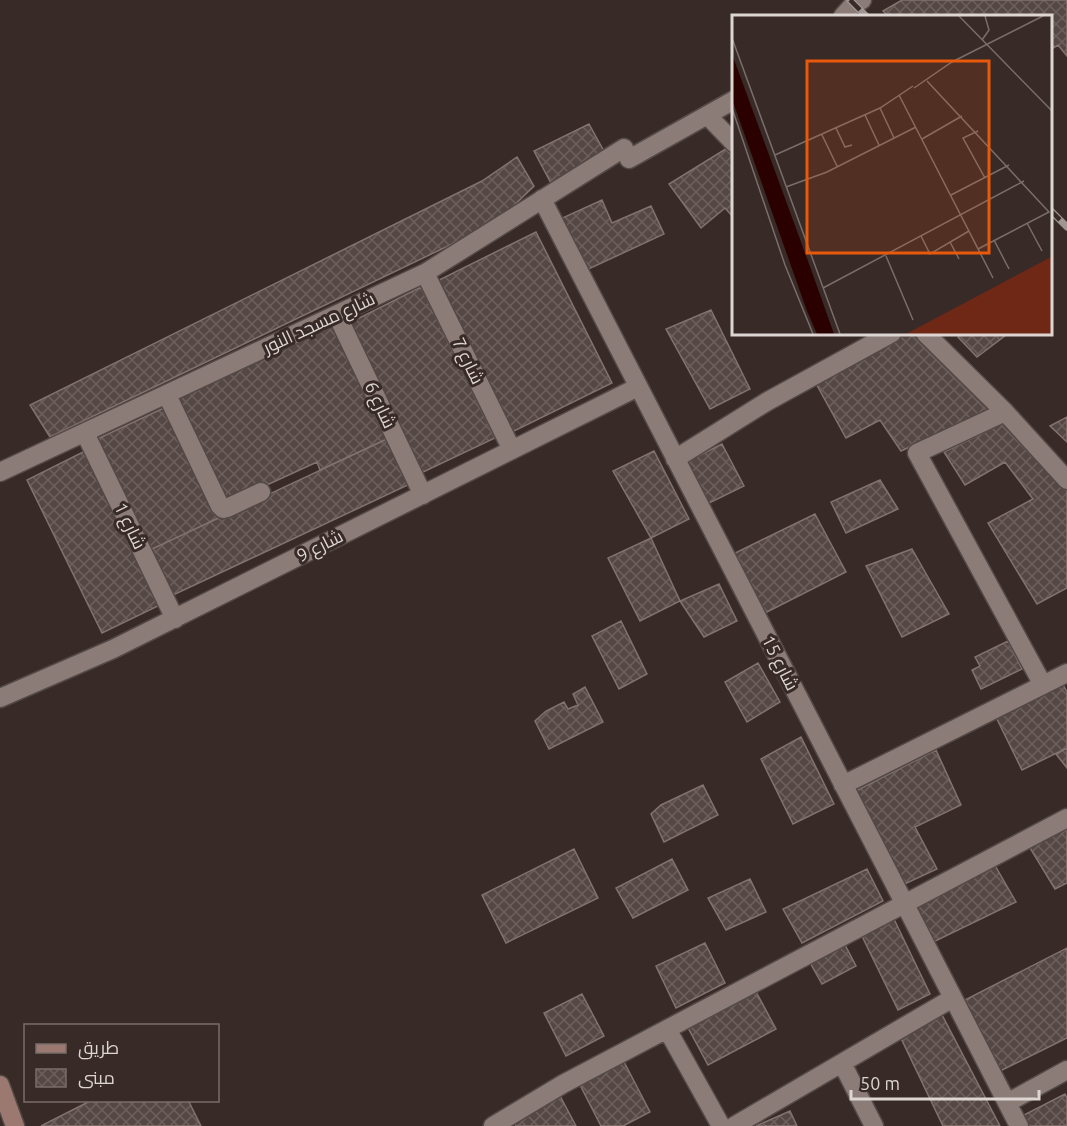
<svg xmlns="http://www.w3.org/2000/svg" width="1067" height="1126" viewBox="0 0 1067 1126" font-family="Ubuntu,Cairo,sans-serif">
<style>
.building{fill:url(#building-cross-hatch);stroke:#82736e;stroke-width:1.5}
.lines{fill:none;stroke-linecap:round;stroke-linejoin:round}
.minor-casing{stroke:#534946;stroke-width:21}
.secondary-casing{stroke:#534946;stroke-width:21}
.minor{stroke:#8c7c78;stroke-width:18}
.secondary{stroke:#9c7970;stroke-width:18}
.rail-casing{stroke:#9f9592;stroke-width:7}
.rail{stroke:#372a27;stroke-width:4.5;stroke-dasharray:14;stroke-linecap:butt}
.labels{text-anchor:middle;stroke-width:6;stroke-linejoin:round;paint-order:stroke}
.street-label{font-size:18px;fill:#ddd5d2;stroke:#372a27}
.inset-road{fill:none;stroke:#796e6b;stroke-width:1.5}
.view{fill:#e8590c;fill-opacity:0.15;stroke:#e8590c;stroke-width:3}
.inset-edge{fill:none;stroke:#ddd5d2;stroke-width:3}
</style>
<defs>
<pattern id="building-cross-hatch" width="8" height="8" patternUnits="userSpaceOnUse" patternTransform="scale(1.5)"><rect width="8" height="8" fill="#554743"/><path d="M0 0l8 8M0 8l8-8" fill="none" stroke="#6d615d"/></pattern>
</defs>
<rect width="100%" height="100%" fill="#372a27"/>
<!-- building -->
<path class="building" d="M902 0H1067V56L1058 45 1050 50V16H888L883 11Z
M589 124 605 153 554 189 534 151Z
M732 145 734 148V218L725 208 701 228 669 184Z
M517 157 534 186 496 223 50 437 30 405 482 181Z
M602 200 612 223 651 206 664 234 582 272 558 220Z
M536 232 612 383 510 433 435 282Z
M421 287 495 438 419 474 349 323Z
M711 310 750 389 710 409 666 329Z
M336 325 389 438 320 470 317 462 221 506 172 401Z
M905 333H924L998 407 901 451 880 420 846 438 813 378Z
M960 333H1005L1006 335 977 357 958 337Z
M166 407 219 518 150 550 97 439Z
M1067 417V442L1050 426Z
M1005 422 1067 486V588L1037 604 988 523 1033 499 1005 462 965 485 944 452Z
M389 438 410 484 171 596 150 550Z
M722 444 744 486 703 506 682 464Z
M85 451 158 606 102 633 27 480Z
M654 451 689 519 651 538 613 471Z
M880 480 898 509 846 533 831 502Z
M815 514 846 572 763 614 729 556Z
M651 538 680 601 640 621 608 558Z
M912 549 949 614 902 637 866 566Z
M719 584 737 621 704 637 680 601Z
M621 621 647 674 619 689 592 636Z
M1008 641 1022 669 981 689 972 670 980 666 975 657Z
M758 663 780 702 747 722 725 682Z
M1062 683 1067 692V748L1022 770 996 717Z
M585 687 603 722 549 749 535 721 546 711 564 702 568 709 578 705 573 694Z
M801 737 834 804 793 824 761 759Z
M1067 748V768L1056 754Z
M936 750 961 805 915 827 937 869 896 888 848 795Z
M703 785 718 815 664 842 651 814 661 805Z
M1067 822V883L1055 889 1027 843Z
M574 849 598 898 506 943 482 895Z
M672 859 688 890 633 918 616 888Z
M993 862 1016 902 927 945 906 906Z
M867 869 883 901 802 943 783 909Z
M750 879 766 912 726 930 708 898Z
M892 915 930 994 898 1010 860 932Z
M843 941 856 966 822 984 808 959Z
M705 943 725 983 676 1008 656 966Z
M1067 948V1038L994 1074 959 1003Z
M754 988 776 1029 708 1065 686 1024Z
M582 994 604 1036 566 1056 544 1013Z
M940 1011 1000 1126H943L898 1032Z
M621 1056 650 1112 623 1126H601L577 1079Z
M559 1094 576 1126H516L512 1118Z
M1065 1094 1067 1098V1126H1023L1018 1118Z
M92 1100H188L201 1126H41Z
M790 1111 797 1126H756Z"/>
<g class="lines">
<!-- minor casing -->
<g class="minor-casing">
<path id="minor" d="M843 16 854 4 862 0
M707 115 734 143
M629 159 734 100
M542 199 1019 1126
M425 273 512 450
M337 315 423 495
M925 333 1005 412 1067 480
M167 395 220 506 223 509 227 508 261 492
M1005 412 917 453 1043 685
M85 433 175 619
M675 459 768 401 892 333
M0 472 425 273 624 148
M0 698 113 649 638 387
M843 785 1067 673
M667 1029 721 1126
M842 1063 874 1126
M1007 1103 1067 1070
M493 1126 563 1084 1067 818
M734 1126 953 998"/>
</g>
<!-- secondary casing -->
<g class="secondary-casing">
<path id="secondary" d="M0 1085 15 1126"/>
</g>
<!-- minor -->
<use href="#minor" class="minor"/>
<!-- secondary -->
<use href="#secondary" class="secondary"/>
<!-- rail casing -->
<g class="rail-casing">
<path id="rail" d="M850 0 866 16
M1050 210 1067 227"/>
</g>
<!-- rail -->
<use href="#rail" class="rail"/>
</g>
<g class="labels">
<!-- street labels -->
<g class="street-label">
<text transform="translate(319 323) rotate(-25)" y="6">شارع مسجد النور</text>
<text transform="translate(468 361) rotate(64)" y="6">شارع 7</text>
<text transform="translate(380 405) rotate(65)" y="6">شارع 6</text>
<text transform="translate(130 526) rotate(64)" y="6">شارع 1</text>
<text transform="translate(320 546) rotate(-27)" y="6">شارع 9</text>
<text transform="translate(780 663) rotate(63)" y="6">شارع 15</text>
</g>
</g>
<!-- overview -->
<g transform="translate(732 15)">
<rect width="320" height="320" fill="#372a27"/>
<path d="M319 242V319H174Z" fill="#6f2816"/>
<path d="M0 39 76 246 102 319H85L75 296 0 84Z" fill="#2b0100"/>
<path class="inset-road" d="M227 1 320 96M0 23 108 319M250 25 257 15 253 1M195 66 317 197 246 234M182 73 220 47 311 1M167 80 261 263M0 93 53 250 81 319M148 93 162 123M133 100 147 130M104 113 113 132 120 130M246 116 231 123 253 163M90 120 105 151M190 124 230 101M43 140 148 93 181 71M54 172 95 157 184 112M219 180 277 150M295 208 310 236M189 221 198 239 237 216M262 225 277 254M218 227 227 244M154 241 181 305M91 273 292 166"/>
<path class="view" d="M75 46H257V238H75Z"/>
<rect width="320" height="320" class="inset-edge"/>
</g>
<!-- legend -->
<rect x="24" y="1024" width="195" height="78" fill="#372a27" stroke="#796e6b" stroke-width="1.5"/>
<rect x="36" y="1044" width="30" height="9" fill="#9c7970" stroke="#796e6b" stroke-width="1.5"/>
<text x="78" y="1054" font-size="18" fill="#ddd5d2">طريق</text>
<rect x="36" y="1069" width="30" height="18" fill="url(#building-cross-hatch)" stroke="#796e6b" stroke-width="1.5"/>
<text x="78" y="1084" font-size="18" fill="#ddd5d2">مبنى</text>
<!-- scale -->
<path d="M851 1090v9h188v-9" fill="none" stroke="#ddd5d2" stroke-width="3"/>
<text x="860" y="1090" font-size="18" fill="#ddd5d2" stroke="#372a27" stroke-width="4.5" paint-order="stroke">50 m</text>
</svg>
